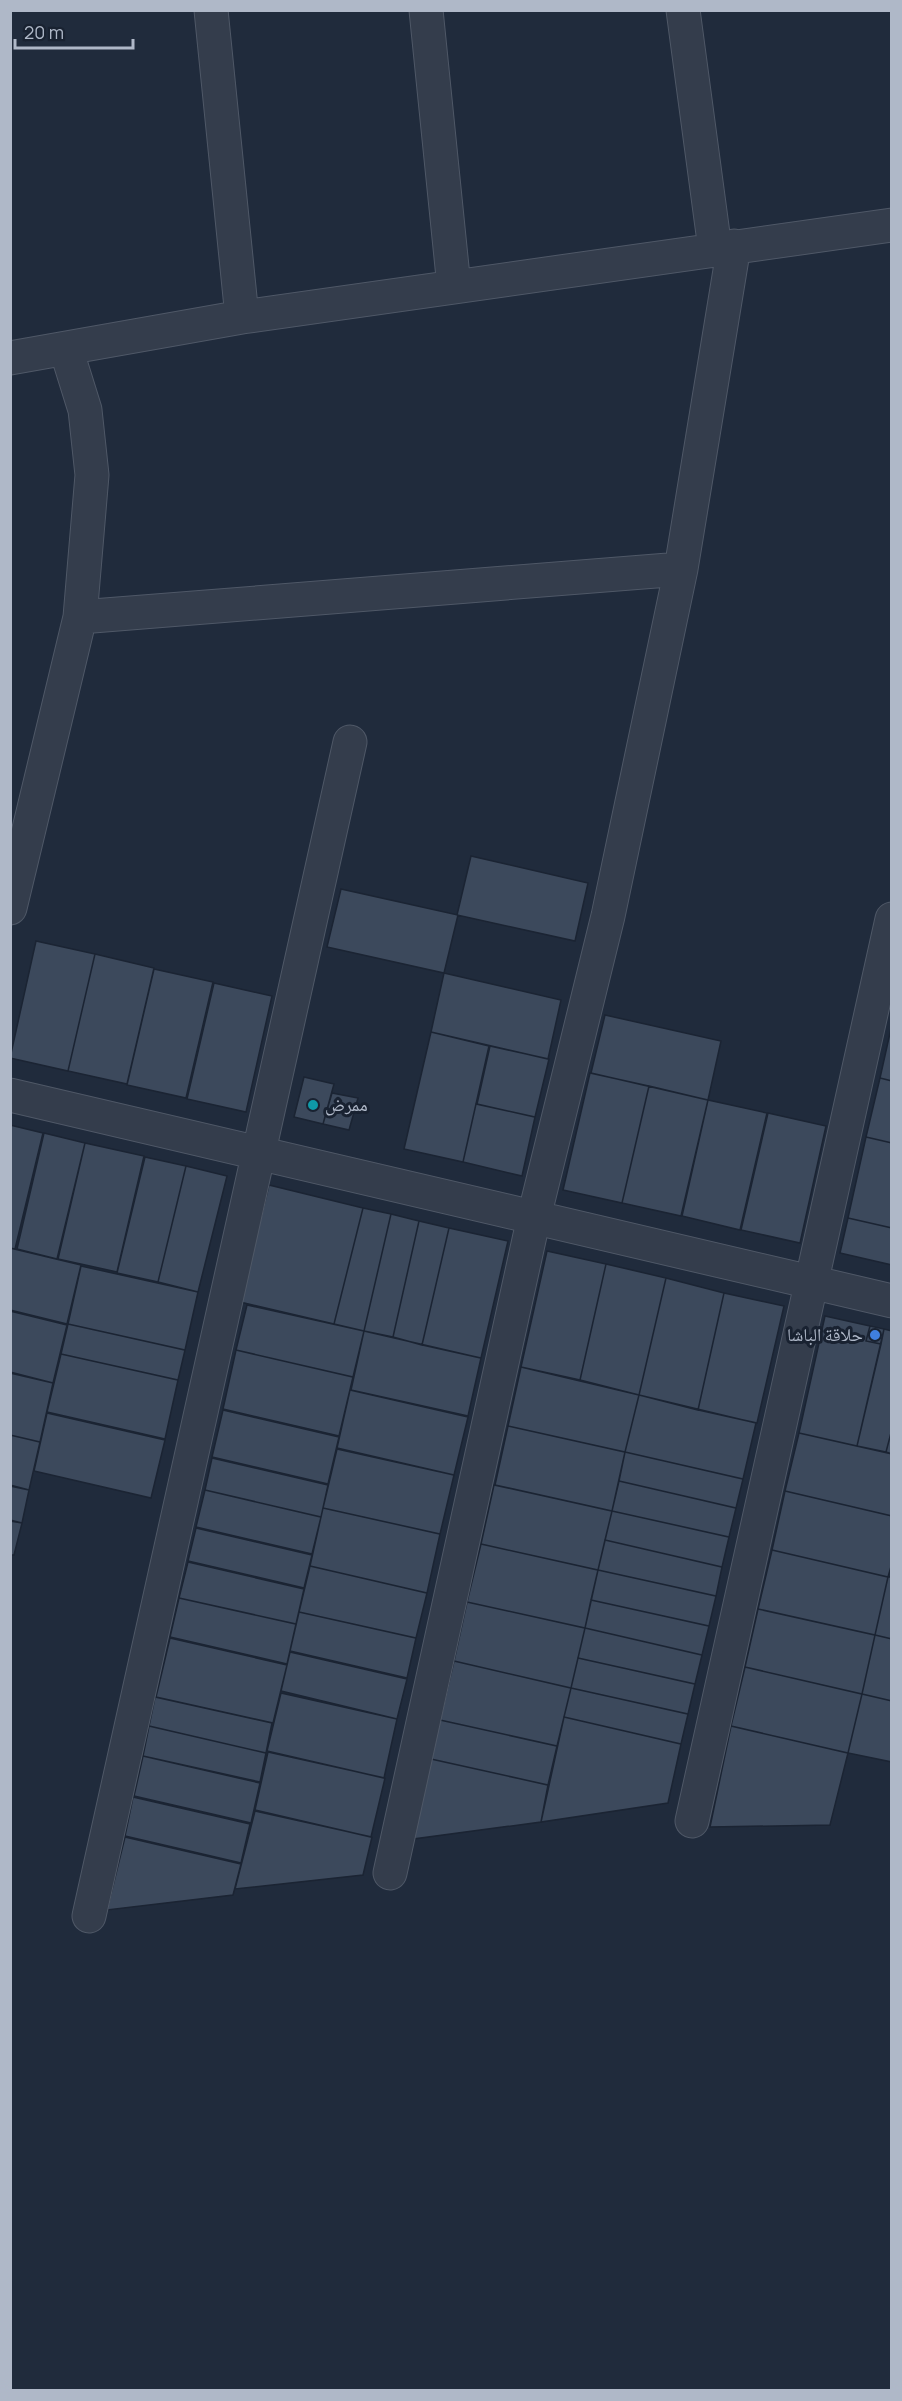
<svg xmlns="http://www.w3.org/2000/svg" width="902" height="2401" viewBox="0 0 902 2401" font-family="Manrope,'Noto Naskh Arabic',sans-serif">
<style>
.building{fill:#3c495c;stroke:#1b2433;stroke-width:1.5}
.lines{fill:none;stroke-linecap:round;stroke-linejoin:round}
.street-casing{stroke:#4f5867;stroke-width:35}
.street{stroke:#343d4c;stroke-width:33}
.culture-dot{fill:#0f9aa8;stroke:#192231;stroke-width:2}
.shop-dot{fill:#3f7fe0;stroke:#192231;stroke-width:2}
.labels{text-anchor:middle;stroke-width:6;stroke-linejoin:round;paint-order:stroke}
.poi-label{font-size:18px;fill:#afb8c8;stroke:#192231;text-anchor:start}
</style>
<rect width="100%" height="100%" fill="#202b3c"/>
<!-- building -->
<path class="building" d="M471 856 588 883 575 941 457 915Z
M341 889 458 915 444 973 327 947Z
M36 941 95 954 68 1071 10 1058Z
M95 954 154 968 127 1084 68 1071Z
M154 969 213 982 186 1098 127 1085Z
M444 973 561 1000 548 1059 431 1032Z
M214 983 272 996 246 1112 187 1099Z
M605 1015 721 1041 708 1100 591 1073Z
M892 1024V1081L880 1078Z
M431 1032 489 1046 463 1162 404 1149Z
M490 1046 549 1059 535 1117 477 1104Z
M590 1073 649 1086 622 1203 563 1190Z
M304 1077 334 1084 323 1124 294 1117Z
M880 1078 892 1081V1143L866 1137Z
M649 1086 708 1100 681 1216 622 1203Z
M332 1093 358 1098 349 1130 323 1124Z
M708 1100 767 1113 740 1230 682 1216Z
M476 1104 535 1117 522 1176 463 1162Z
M768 1113 826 1126 800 1243 741 1230Z
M10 1125 43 1133 15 1249 10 1248Z
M44 1133 85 1143 57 1259 17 1249Z
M866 1137 892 1143V1228L848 1218Z
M85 1143 144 1156 117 1272 58 1259Z
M145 1157 186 1166 158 1282 117 1273Z
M186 1166 227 1176 198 1292 158 1282Z
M269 1185 363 1208 334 1324 240 1302Z
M363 1208 391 1214 364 1331 334 1324Z
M391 1214 419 1221 393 1337 364 1331Z
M848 1218 892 1228V1265L840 1253Z
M419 1221 449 1228 422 1345 393 1337Z
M449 1228 508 1241 481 1358 422 1345Z
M10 1248 81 1265 67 1324 10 1310Z
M547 1251 606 1264 580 1380 521 1367Z
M606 1264 666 1278 639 1395 580 1380Z
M81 1266 198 1292 185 1350 68 1324Z
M666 1278 724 1293 698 1410 639 1395Z
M724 1293 784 1306 757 1423 698 1410Z
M247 1305 364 1331 353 1377 236 1350Z
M10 1311 67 1325 53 1383 10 1372Z
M825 1316 870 1326 866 1341 881 1344 857 1446 799 1433Z
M68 1324 185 1350 178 1380 61 1354Z
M870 1326 884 1329 881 1344 866 1341Z
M884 1329 892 1331V1429L886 1452 857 1446Z
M364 1331 481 1358 468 1416 351 1390Z
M236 1350 353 1377 339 1436 223 1409Z
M61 1354 178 1380 165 1439 47 1412Z
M521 1367 639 1395 625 1452 508 1426Z
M10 1373 53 1383 40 1442 10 1435Z
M350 1390 468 1417 454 1475 337 1448Z
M639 1395 756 1423 743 1479 625 1452Z
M223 1410 339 1437 328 1484 212 1457Z
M47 1413 165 1440 151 1498 34 1471Z
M508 1426 625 1452 612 1511 495 1485Z
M892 1429V1454L886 1452Z
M799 1433 892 1454V1516L785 1491Z
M10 1435 40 1442 29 1490 10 1485Z
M337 1449 454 1475 440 1534 323 1508Z
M625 1452 743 1479 736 1508 619 1481Z
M212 1458 328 1485 321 1517 205 1490Z
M619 1481 736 1508 729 1537 612 1511Z
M494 1485 612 1511 598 1570 481 1544Z
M10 1486 29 1490 22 1523 10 1520Z
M205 1490 321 1517 312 1554 196 1527Z
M785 1491 892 1516V1563L888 1577 772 1550Z
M323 1508 440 1534 427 1593 310 1566Z
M612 1511 729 1537 722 1567 605 1540Z
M10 1521 22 1523 14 1555H10Z
M196 1528 312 1555 304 1588 188 1561Z
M605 1540 722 1567 716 1596 598 1570Z
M481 1544 598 1570 585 1628 467 1602Z
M772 1550 888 1577 875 1635 758 1609Z
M188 1562 304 1589 296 1624 179 1598Z
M310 1566 427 1593 416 1638 299 1612Z
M598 1570 716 1596 709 1626 591 1600Z
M888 1577H892V1639L875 1635Z
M179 1598 296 1624 287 1664 170 1637Z
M591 1600 709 1626 702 1655 585 1628Z
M467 1602 585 1628 571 1688 454 1661Z
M758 1609 875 1635 862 1694 745 1667Z
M299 1612 416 1638 407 1678 290 1651Z
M585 1628 702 1655 695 1684 578 1658Z
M875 1635 892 1639V1701L862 1694Z
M170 1638 287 1665 273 1723 156 1697Z
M290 1652 407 1679 397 1719 281 1691Z
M578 1658 695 1684 688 1714 571 1688Z
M454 1661 571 1688 557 1746 440 1720Z
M745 1667 862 1694 848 1753 731 1726Z
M571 1688 688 1714 681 1744 564 1717Z
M281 1693 397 1719 384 1778 267 1751Z
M862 1694 892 1701V1762L848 1753Z
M155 1697 272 1723 266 1753 149 1726Z
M564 1717 681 1744 668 1803 541 1822Z
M440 1720 557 1746 548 1785 431 1759Z
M149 1726 266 1753 260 1782 143 1756Z
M731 1726 848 1753 830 1825 710 1827Z
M268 1752 385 1778 371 1837 255 1810Z
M143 1756 260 1783 251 1823 134 1796Z
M431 1759 548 1785 541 1822 413 1839Z
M133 1797 250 1824 241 1863 125 1836Z
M255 1811 372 1837 363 1875 235 1889Z
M125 1837 241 1864 233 1895 107 1910Z"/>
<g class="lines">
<!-- street casing -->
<g class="street-casing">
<path id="street" d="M211 10 242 317
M426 10 454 287
M683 10 715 249
M10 358 242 317 892 225
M80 617 681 569
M10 908 80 617 92 475 85 410 66 349
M10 1095 892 1301
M692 1821 892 919
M390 1873 534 1217 608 916 681 569 734 246
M89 1916 350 742"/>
</g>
<!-- street -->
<use href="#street" class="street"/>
</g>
<!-- markers -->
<circle class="culture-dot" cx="313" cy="1105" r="6"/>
<circle class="shop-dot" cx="875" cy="1335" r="6"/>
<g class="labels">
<!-- poi labels -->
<g class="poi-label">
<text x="325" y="1111">ممرض</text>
<text x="863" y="1341" text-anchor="end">حلاقة الباشا</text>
</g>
</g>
<!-- border -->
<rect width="902" height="2401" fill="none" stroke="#afb8c8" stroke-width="24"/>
<!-- scale -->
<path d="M15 39v9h118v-9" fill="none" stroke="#afb8c8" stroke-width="3"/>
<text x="24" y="39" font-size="18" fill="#afb8c8" stroke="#192231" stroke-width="4.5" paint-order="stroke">20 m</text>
</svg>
